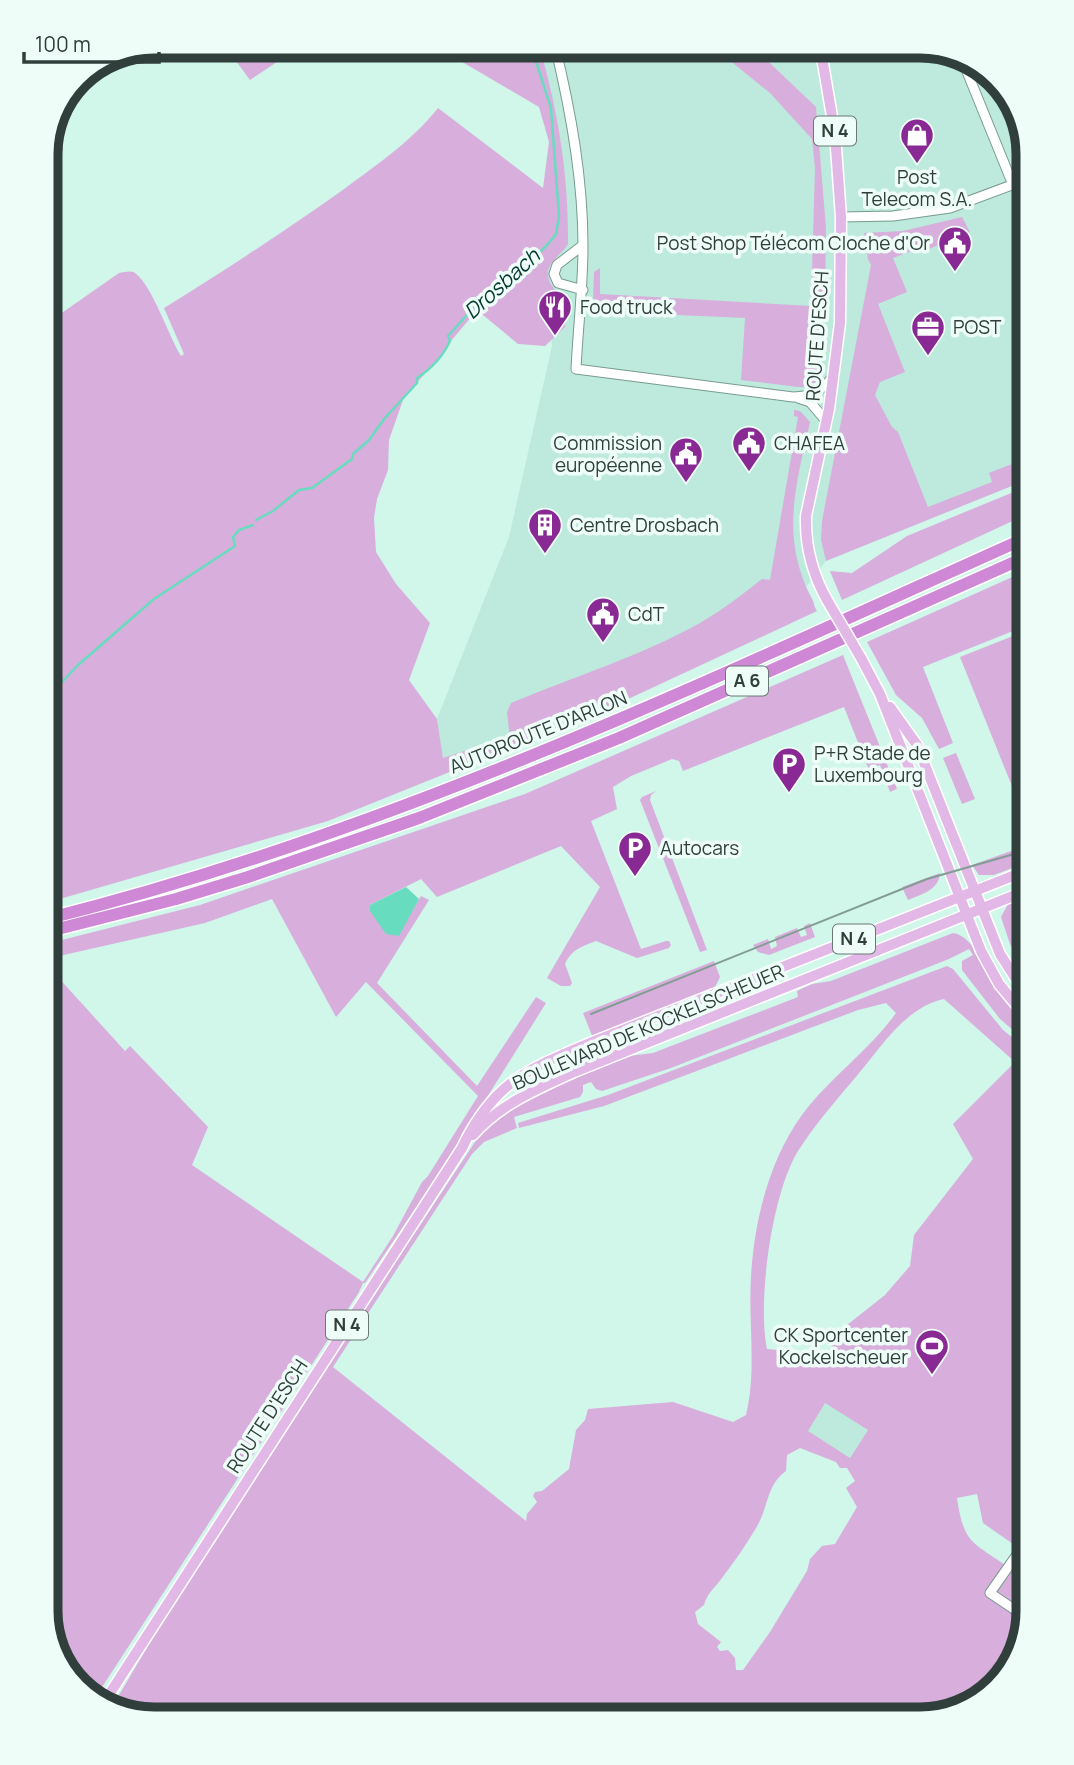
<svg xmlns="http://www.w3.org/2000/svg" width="1074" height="1765" viewBox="0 0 1074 1765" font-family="Manrope,sans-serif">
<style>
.built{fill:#bdeadc}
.green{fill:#d8aedc;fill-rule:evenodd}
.water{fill:#68dcbf}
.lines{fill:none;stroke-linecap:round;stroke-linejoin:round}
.stream{stroke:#68dcbf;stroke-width:2.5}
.minor-casing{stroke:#789b90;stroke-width:11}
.major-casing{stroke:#fff;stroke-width:13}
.highway-casing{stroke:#fff;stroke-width:15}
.minor{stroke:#fff;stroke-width:9}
.major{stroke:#e2b8e6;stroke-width:10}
.highway{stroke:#ce88d6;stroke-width:12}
.tram{stroke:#839d95;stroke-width:2}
.major-bridge-casing{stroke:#fff;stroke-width:13;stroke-linecap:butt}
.major-bridge{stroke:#e2b8e6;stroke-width:10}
.labels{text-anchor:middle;stroke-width:7;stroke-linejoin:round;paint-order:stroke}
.shield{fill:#effdf9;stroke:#697874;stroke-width:2}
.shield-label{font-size:18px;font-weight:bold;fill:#303f3b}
.poi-label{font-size:19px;fill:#303f3b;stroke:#effdf9;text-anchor:start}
.street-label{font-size:19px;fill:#303f3b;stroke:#effdf9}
.water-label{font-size:21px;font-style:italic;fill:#033a2f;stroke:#effdf9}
.rim{fill:none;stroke:#303f3b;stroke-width:9}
</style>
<rect width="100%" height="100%" fill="#d1f6ea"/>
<!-- built -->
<path class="built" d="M526 46H928L981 64 1018 106 1028 154V479L826 561 803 591 519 738 497 740 443 759 437 719 509 537 552 346 545 273 556 141Z
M825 1402 868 1430 850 1458 807 1431Z"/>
<!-- green -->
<path class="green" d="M225 46H301L250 80Z
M435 46H539C558 109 569 177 568 244 558 260 538 266 554 289L567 295 565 327 545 346 518 344 477 310 451 341 446 350 404 397 389 440 388 470 377 499 374 518 376 552 396 584 430 623 409 680 437 719 443 758 497 740 510 739 507 712 511 703C573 677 641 656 700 623 722 610 742 595 762 579L770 580 798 417 794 416V410L800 411 810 422C796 485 780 536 811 597 815 603 813 605 817 611L611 707 328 821 46 903V324L119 273C125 272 131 270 135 273 152 285 169 337 181 356L184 354 164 308C224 271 282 233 340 192 375 166 411 142 438 108L543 188 549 142 539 107Z
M712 46H752L816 107 826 228 825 313 818 379 810 387H798L741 380 745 318 677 315 593 302 594 272 600 268V294L811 306 815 168 812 139 770 93Z
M962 217 970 232 924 251 922 247 893 258 907 292 878 304 905 372 880 382 875 395 892 427 898 432 928 507 992 482 989 473 1012 464 1019 483 826 561 821 540 822 521 871 265 868 259 864 233 903 231Z
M1028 486V514L842 600 830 571 852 573 907 536Z
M1028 570V625L923 667 953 743 939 749 922 718 896 695 867 642Z
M1028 630V826L960 657Z
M843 655 897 789 890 792 880 765 869 770 844 707 683 771 679 761 672 759 631 776 613 787 617 809 591 821 641 949 666 941H669L671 945 669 948 637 958 596 941C581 947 572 949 565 964L572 983 570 986H561L547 978 600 887 561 846 437 897 421 879 370 905 398 936 419 899 421 896 429 900 377 983 477 1086 536 997 546 1003 442 1169 365 1283H363L359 1292 93 1701 56 1659 46 1611V964L125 1051 130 1046 208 1127 192 1165 363 1282 393 1236 422 1182 428 1176 478 1096 366 982 336 1017 272 899 205 923 46 959V944L200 905 525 794Z
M956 753 975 799 962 804 943 758Z
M656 791 651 795 650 800 707 950 700 952 640 800 642 797Z
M1028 845V862L994 875H979L972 865Z
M940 873C939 890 922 894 908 900L902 887Z
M1021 897 1023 902 1028 900V975L1010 944 1001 917 1008 904Z
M810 923 815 937 769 955 758 952 753 945 768 939 771 949 777 946 775 937 797 928 801 937 807 935 804 926Z
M953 933C977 937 985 974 999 992 1007 1004 1017 1014 1028 1024V1043L1000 1019 962 970V961L973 955 969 949 949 959 671 1068 602 1091 596 1089 591 1082 583 1085V1092L580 1097 514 1117 517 1128 484 1142 472 1154 333 1367 526 1521 527 1514 537 1502 533 1496 535 1492 542 1491 569 1469 576 1430 585 1420 588 1409 673 1402 733 1422 746 1415C757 1370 748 1322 751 1277 754 1222 769 1160 802 1115 829 1078 869 1051 896 1013L886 1003 858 1010 604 1106 519 1128 518 1123 608 1095 947 966 953 969 1003 1030 1028 1050V1612L1010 1671 968 1709 920 1719H147L112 1707 159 1627 377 1290 487 1124 536 1094 629 1056 653 1053 798 997 797 991 812 984 831 981ZM944 999 1015 1062 953 1124 973 1159 914 1235 910 1266 885 1295 847 1325 826 1354 767 1349C757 1301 772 1193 798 1151 817 1121 842 1094 864 1067 886 1040 908 1007 944 999ZM825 1403 868 1430 850 1458 808 1431ZM800 1448 836 1462 840 1468H847L855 1481 846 1488 857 1507 835 1544 822 1546 810 1559 807 1571 770 1632 743 1670H736L735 1658 728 1650 720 1651 717 1647 721 1642 698 1624 695 1612 704 1605C707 1593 715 1588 722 1578 734 1562 746 1545 756 1528 769 1507 766 1485 786 1471L787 1455ZM977 1494 983 1523 1020 1549 1008 1567C971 1541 964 1544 957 1498Z
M714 961 720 977 714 989 593 1038 583 1013Z"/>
<!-- water -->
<path class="water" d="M406 887 419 899 399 936 386 934 370 911V905Z"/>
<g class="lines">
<!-- stream -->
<path class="stream" d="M256 520 273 511 299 490 312 488 352 459 353 454 369 440 384 419 417 383V378C431 369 443 356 450 341L448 336 483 297 519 273 548 244 556 234 559 216 551 108 531 46
M46 699 78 665 154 599 235 546 233 537 239 530 253 525"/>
<!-- minor casing -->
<g class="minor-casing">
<path id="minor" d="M555 46C571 112 583 178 583 246 583 287 578 328 576 369L793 397C815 396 819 392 834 376
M961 57 1013 185
M841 217 893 216 950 208 1028 179
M583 290 558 283 554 274 557 265 583 245
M798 398 810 402 827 422
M1027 1618 990 1593 1025 1543 1028 1544"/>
</g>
<!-- major casing -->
<g class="major-casing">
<path id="major" d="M820 46 835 134 841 217 840 323 829 409 806 516C805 547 812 573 827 600
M861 658 880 694 981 951 999 984 1028 1019
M890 707 917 745 1000 954 1028 998
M473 1135C500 1104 537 1089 574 1072L1028 890
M103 1704 462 1148C493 1083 526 1070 590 1043L1028 870"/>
</g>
<!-- highway casing -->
<g class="highway-casing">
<path id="highway" d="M46 919C391 833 705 682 1028 537
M46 932 176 899 248 877 419 818 619 738 1028 556"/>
</g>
<!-- minor -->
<use href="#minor" class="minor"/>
<!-- major -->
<use href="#major" class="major"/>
<!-- highway -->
<use href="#highway" class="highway"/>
<!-- tram -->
<path class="tram" d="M591 1014 927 879 1028 850"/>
<!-- major-bridge casing -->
<g class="major-bridge-casing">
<path id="major-bridge" d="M827 600 861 658"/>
</g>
<!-- major-bridge -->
<use href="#major-bridge" class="major-bridge"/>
</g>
<!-- icons -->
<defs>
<g id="shop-pin" transform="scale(1.75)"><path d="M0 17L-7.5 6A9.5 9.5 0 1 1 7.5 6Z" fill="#892a94" stroke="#effdf9"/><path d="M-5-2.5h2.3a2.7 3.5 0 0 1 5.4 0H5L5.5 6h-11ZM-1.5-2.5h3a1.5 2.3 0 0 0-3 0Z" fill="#fff"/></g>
<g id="civic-pin" transform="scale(1.75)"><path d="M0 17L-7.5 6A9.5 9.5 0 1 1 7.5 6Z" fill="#892a94" stroke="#effdf9"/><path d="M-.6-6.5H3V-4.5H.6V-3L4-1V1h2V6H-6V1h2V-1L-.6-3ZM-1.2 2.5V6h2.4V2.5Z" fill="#fff"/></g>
<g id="restaurant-pin" transform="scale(1.75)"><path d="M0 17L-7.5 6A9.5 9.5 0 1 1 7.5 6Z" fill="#892a94" stroke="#effdf9"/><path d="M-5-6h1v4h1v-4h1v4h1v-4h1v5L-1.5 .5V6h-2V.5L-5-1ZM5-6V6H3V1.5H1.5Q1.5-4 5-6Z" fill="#fff"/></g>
<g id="office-pin" transform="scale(1.75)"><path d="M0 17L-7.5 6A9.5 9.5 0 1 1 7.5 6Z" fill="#892a94" stroke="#effdf9"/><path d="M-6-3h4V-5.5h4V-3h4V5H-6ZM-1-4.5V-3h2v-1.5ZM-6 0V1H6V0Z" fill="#fff"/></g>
<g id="building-pin" transform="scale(1.75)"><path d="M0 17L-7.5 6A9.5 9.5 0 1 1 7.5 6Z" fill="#892a94" stroke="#effdf9"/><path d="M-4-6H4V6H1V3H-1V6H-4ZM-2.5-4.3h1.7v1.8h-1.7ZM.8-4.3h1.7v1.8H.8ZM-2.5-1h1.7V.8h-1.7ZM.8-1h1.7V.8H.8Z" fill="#fff"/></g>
<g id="parking-pin" transform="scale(1.75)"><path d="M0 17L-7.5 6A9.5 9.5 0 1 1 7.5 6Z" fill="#892a94" stroke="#effdf9"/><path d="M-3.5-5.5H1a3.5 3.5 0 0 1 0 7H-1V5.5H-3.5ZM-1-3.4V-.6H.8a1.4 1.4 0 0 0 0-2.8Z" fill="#fff"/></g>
<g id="stadium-pin" transform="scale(1.75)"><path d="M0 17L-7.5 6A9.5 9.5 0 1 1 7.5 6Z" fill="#892a94" stroke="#effdf9"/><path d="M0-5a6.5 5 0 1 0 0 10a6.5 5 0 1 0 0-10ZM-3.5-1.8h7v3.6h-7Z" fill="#fff"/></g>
</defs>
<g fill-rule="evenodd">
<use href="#shop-pin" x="917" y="135"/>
<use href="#civic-pin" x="955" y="243"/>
<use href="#restaurant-pin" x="555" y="307"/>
<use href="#office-pin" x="928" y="327"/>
<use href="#civic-pin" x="749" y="443"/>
<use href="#civic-pin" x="686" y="454"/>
<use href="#building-pin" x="545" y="525"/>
<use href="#civic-pin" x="603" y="614"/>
<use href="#parking-pin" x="789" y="764"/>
<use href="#parking-pin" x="635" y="848"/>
<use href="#stadium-pin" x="932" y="1346"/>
</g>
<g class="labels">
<!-- shield labels -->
<g class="shield">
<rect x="814" y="116.5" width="42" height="29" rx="5"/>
<rect x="726" y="666.5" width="42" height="29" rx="5"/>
<rect x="833" y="924.5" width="42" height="29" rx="5"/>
<rect x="326" y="1310.5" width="42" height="29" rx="5"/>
</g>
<g class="shield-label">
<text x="835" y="137">N 4</text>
<text x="747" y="687">A 6</text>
<text x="854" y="945">N 4</text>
<text x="347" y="1331">N 4</text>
</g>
<!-- poi labels -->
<g class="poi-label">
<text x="917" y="184" text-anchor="middle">Post<tspan x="917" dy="22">Telecom S.A.</tspan></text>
<text x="930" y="250" text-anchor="end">Post Shop Télécom Cloche d'Or</text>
<text x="580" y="314">Food truck</text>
<text x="953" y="334">POST</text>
<text x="662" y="450" text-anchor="end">Commission<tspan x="662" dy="22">européenne</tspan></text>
<text x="774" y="450">CHAFEA</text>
<text x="570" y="532">Centre Drosbach</text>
<text x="628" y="621">CdT</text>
<text x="814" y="760">P+R Stade de<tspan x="814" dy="22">Luxembourg</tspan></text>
<text x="660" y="855">Autocars</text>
<text x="908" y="1342" text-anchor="end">CK Sportcenter<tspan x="908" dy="22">Kockelscheuer</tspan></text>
</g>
<!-- street labels -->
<g class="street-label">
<text transform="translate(817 336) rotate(-86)" y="7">ROUTE D'ESCH</text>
<text transform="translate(538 732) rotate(-22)" y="7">AUTOROUTE D'ARLON</text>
<text transform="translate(648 1027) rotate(-23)" y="7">BOULEVARD DE KOCKELSCHEUER</text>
<text transform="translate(267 1416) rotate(-57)" y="7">ROUTE D'ESCH</text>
</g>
<!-- water labels -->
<g class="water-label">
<text transform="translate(502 284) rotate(-42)" y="7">Drosbach</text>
</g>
</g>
<!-- crop -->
<path d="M0 0H1074V1765H0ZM154 58H920A96 96 0 0 1 1016 154V1611A96 96 0 0 1 920 1707H154A96 96 0 0 1 58 1611V154A96 96 0 0 1 154 58Z" fill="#effdf9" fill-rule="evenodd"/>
<path class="rim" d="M154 58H920A96 96 0 0 1 1016 154V1611A96 96 0 0 1 920 1707H154A96 96 0 0 1 58 1611V154A96 96 0 0 1 154 58Z"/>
<!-- scale -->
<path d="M24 52v10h135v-10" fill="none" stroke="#303f3b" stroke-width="3.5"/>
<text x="35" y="52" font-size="21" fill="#303f3b" stroke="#effdf9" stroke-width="5" paint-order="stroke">100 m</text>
</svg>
